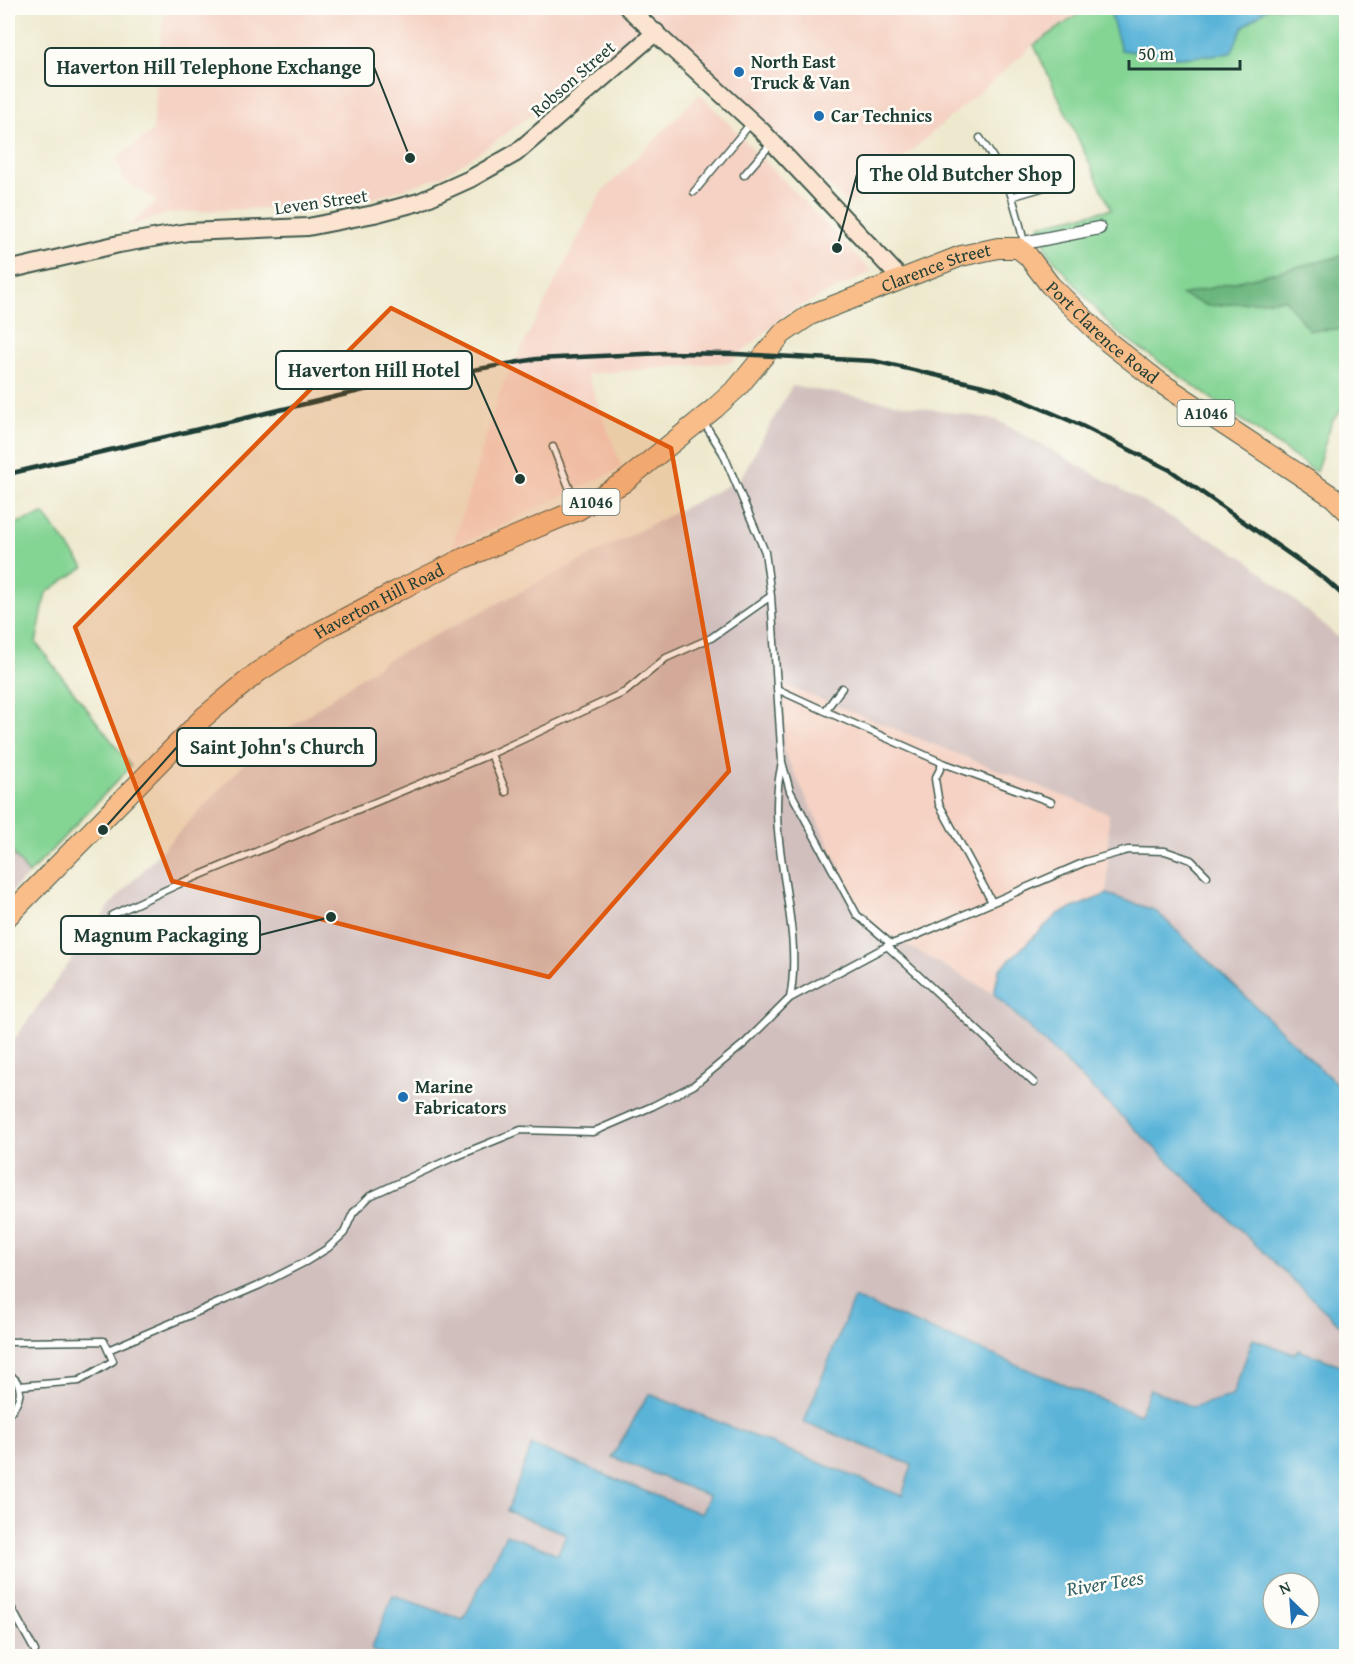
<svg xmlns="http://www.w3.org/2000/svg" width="1354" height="1664" viewBox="0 0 1354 1664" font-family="'Gentium Book Plus',serif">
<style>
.built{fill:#f5d2c3}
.industrial{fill:#d1bfbd}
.green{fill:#84d494;stroke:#528864;stroke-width:1.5}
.forest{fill:#6bb67e;stroke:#457a59;stroke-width:1.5}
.water{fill:#5ab4d8;stroke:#3c7886;stroke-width:1.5;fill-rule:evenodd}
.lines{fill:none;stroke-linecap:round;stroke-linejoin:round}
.lane-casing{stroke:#3e574b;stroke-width:9}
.street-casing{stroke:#3e574b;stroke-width:15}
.secondary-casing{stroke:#3e574b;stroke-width:20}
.primary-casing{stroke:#3e574b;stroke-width:22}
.lane{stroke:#fff;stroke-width:6}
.street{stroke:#fff;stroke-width:12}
.secondary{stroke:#fce5d0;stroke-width:16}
.primary{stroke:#f8bd89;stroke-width:20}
.rail{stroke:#1f3d34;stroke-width:4.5}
.marked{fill:#de580e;fill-opacity:0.2;stroke:#de580e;stroke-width:4.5;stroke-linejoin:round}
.poi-dot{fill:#1f6fb2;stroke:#fdfcf7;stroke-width:2}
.labels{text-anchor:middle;stroke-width:5;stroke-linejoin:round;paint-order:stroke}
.shield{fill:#fdfcf7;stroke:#62766e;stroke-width:1.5}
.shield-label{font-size:16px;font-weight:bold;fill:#1f3d34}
.poi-label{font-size:18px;font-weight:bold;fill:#1f3d34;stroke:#fdfcf7;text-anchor:start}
.street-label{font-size:18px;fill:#1f3d34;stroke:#fdfcf7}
.water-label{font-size:20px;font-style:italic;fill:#316165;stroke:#fdfcf7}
.leader{fill:none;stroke:#1f3d34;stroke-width:2}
.callout-dot{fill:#1f3d34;stroke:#fdfcf7;stroke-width:2}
.callout{fill:#fdfcf7;stroke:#1f3d34;stroke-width:2}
.callout-label{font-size:20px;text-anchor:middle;font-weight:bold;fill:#1f3d34}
</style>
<rect width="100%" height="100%" fill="#fdfcf7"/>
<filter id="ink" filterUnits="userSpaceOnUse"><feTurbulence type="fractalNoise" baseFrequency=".0167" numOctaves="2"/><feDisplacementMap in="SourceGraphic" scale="12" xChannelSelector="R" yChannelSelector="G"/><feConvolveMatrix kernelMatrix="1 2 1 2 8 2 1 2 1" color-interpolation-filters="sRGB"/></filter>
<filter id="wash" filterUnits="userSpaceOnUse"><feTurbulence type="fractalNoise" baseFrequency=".008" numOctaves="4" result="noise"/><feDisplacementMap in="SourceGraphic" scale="24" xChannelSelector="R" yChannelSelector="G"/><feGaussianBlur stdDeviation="1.35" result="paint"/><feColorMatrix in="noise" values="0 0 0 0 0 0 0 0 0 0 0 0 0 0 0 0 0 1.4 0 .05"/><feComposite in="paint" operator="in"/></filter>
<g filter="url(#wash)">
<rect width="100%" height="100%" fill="#eee9ce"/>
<!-- built -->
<path class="built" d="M167 8H1087L1034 45 849 205 655 20 495 142 443 176 360 203 170 213 129 226 157 200 122 179 117 158 153 131 162 24Z
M700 94 872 272 788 312 732 362 587 374 622 468 452 548 500 390 601 193Z
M784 684 1109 814 1107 894 1058 914 999 970 994 994 867 923 784 752Z"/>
<!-- industrial -->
<path class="industrial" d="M792 386 997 420 1246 559 1346 644V1093L1156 911 1107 894 1109 814 784 685V752L867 923 994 994 1346 1331V1367L1298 1350 1232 1396 1192 1407 1150 1389 1139 1415 855 1298 912 1465 902 1496 649 1394 709 1496 701 1515 532 1445 566 1534 558 1554 506 1534 463 1620 371 1650 388 1656H8V1048L112 903 255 752 383 662 740 479Z
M8 847 29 874 8 895Z"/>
<!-- green -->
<path class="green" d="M1087 8H1346V255L1183 295 1208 306 1285 299 1309 330 1346 329V405L1332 421 1316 472 1114 330 1048 253 1039 225 1111 209 1034 45Z
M44 514 84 567 46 593 36 643 131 766 29 874 8 847V526Z"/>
<!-- forest -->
<path class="forest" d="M1346 255V329L1309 330 1285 299 1208 306 1182 295Z"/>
<!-- water -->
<path class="water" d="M1109 8H1268L1243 27 1231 53 1181 58 1121 50Z
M1107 894 1156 911 1346 1093V1331L994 994 999 970 1058 914Z
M854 1298 1139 1415 1150 1389 1192 1407 1232 1396 1253 1339 1295 1354 1298 1350 1346 1367V1656H388L371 1650 393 1595 463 1620 506 1534 558 1554 566 1534 507 1511 532 1445 701 1514 709 1496 612 1457 649 1394 902 1496 912 1465 804 1422ZM1273 1583H1309V1619H1273Z"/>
</g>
<g filter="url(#ink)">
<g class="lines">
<!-- lane casing -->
<g class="lane-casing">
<path id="lane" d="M980 138C1007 176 1014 197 1024 243
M744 175 771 144
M694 192 751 123
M1014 196 1055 184
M703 421 723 453 765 552 771 596 782 762 790 791 857 915 891 944 915 936 1085 862 1128 850 1165 851 1191 860 1207 876
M553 447 577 507
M777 689 825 711 842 688
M825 711 943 763 1051 802
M782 763C763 840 805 920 790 998
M943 763 935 779 939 804 992 902
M506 792 491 754 625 692 666 658 711 638 771 596
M112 915 181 883 491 754
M887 946 1034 1083
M8 1342 104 1341 113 1361 79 1381 19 1386
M108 1350 260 1285 307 1261 328 1248 344 1233 353 1213 370 1196 450 1159 521 1130 593 1132 653 1106 694 1085 745 1043 790 998 891 944
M8 1374C27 1385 20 1402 8 1415
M8 1602 35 1651"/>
</g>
<!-- street casing -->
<g class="street-casing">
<path id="street" d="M1018 248 1024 243 1099 228"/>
</g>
<!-- secondary casing -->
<g class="secondary-casing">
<path id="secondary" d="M628 8 761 130 901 279
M8 270 119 244 188 232 308 227 374 214 419 202 470 179 516 153 656 32"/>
</g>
<!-- primary casing -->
<g class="primary-casing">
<g id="primary">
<path id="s1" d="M8 916 204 717 258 672 321 631 397 591 464 558 578 510 624 482 715 408 738 387 782 334 810 315 961 256 998 248H1018L1028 256 1050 285 1108 342 1158 381 1333 497 1346 510"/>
</g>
</g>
<!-- lane -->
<use href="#lane" class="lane"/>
<!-- street -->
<use href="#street" class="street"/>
<!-- secondary -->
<use href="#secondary" class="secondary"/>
<!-- primary -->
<use href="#primary" class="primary"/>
<!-- rail -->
<path class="rail" d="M8 474 381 386 536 359 665 353 736 354 874 361 996 389 1080 425 1170 470 1325 579 1346 598"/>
</g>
</g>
<!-- marked area -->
<path class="marked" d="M391 308 671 448 729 771 549 977 172 881 75 627Z"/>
<!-- markers -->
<g class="poi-dot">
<circle cx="739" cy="72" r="6"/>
<circle cx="819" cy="116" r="6"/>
<circle cx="403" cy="1097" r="6"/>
</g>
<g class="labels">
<!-- shield labels -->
<g class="shield">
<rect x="1177.5" y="400" width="57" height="26" rx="4.5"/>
<rect x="562.5" y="489" width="57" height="26" rx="4.5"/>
</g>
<g class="shield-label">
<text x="1206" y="419">A1046</text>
<text x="591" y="508">A1046</text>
</g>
<!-- poi labels -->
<g class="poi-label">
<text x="751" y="68">North East<tspan x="751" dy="21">Truck &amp; Van</tspan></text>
<text x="831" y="122">Car Technics</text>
<text x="415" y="1093">Marine<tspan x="415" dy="21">Fabricators</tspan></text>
</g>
<!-- street labels -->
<g class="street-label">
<text transform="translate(573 79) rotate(-41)" y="6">Robson Street</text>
<text transform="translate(321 202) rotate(-8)" y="6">Leven Street</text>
<text dy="6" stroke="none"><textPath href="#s1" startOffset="1149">Clarence Street</textPath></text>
<text dy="6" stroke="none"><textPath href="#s1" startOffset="1354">Port Clarence Road</textPath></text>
<text dy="6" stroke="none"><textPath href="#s1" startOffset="490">Haverton Hill Road</textPath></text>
</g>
<!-- water labels -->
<g class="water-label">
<text transform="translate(1105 1583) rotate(-9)" y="7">River Tees</text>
</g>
</g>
<!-- callouts -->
<path class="leader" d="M410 158L374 67M837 248L857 174M520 479L472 370M103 830L177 747M331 917L260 935"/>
<g class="callout-dot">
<circle cx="410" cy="158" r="6"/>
<circle cx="837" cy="248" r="6"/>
<circle cx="520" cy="479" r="6"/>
<circle cx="103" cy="830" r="6"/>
<circle cx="331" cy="917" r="6"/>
</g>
<g class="callout">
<rect x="45" y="48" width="329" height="38" rx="6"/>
<rect x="857" y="155" width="217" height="38" rx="6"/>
<rect x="276" y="351" width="196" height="38" rx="6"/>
<rect x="177" y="728" width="199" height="38" rx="6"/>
<rect x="61" y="916" width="199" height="38" rx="6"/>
</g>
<g class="callout-label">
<text x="209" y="74">Haverton Hill Telephone Exchange</text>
<text x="966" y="181">The Old Butcher Shop</text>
<text x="374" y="377">Haverton Hill Hotel</text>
<text x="277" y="754">Saint John's Church</text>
<text x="161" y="942">Magnum Packaging</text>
</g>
<!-- margin -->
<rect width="1354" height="1664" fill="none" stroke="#fdfcf7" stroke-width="30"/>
<!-- north arrow -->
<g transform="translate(1291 1601) rotate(335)"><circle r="28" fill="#fdfcf7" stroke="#a4b0a9" stroke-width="1.5"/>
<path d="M0-4.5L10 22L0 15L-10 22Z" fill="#1f6fb2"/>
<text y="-9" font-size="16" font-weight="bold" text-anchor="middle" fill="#1f3d34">N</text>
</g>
<!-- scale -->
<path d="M1129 60v9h111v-9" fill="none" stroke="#1f3d34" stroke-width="3"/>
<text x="1138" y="60" font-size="18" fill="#1f3d34" stroke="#fdfcf7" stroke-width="4.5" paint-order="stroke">50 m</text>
</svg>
